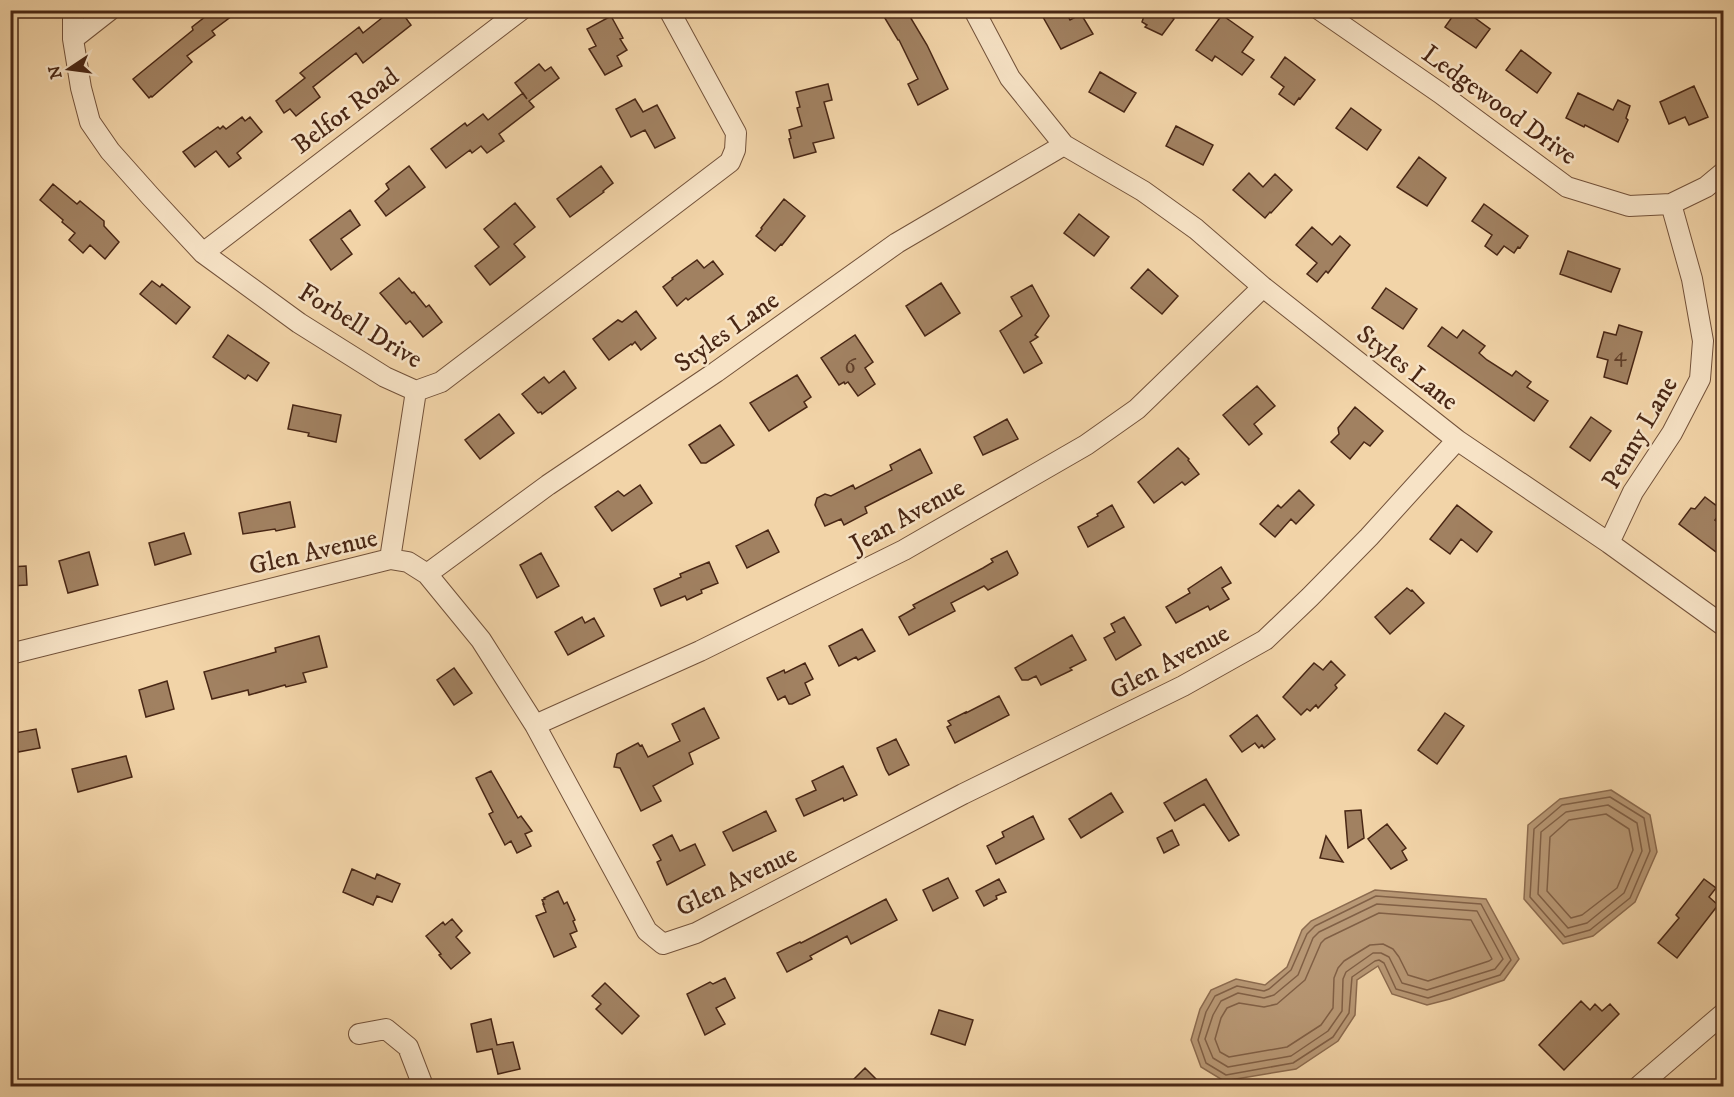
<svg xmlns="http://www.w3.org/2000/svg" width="1734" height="1097" viewBox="0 0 1734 1097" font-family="'IM FELL DW Pica',serif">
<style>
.water{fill:#b99976;stroke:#8c6b4f;stroke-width:1.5}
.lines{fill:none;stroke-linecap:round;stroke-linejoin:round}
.shore{stroke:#816046;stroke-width:1.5}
.building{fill:#a18161;stroke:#492715;stroke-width:1.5}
.minor-casing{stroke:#73523a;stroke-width:22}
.minor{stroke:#f7e3c6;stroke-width:20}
.labels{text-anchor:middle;stroke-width:5;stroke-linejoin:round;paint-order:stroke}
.number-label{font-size:22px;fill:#5f3e28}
.street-label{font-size:26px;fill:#492715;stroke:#f7e3c6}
</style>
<rect width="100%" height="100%" fill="#f2d4a8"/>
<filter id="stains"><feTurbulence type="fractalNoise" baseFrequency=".00333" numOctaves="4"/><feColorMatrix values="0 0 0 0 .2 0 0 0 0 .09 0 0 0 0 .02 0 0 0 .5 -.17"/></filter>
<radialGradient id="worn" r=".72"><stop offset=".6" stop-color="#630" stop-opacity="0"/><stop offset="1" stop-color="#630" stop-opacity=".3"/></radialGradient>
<!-- water -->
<path class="water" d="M1611 790 1650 815 1657 852 1635 902 1593 936 1563 944 1524 899 1528 825 1560 799Z
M1375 890 1486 899 1519 959 1504 980 1450 999 1427 1005 1392 994 1378 966 1357 980 1355 1015 1338 1041 1296 1069 1224 1081 1201 1067 1191 1040 1200 1009 1211 990 1236 979 1265 985 1287 967 1302 930 1311 921Z"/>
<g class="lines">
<!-- shore -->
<path class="shore" d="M1610 797 1644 818 1650 851 1630 898 1590 930 1565 937 1530 897 1534 829 1562 805Z
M1608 805 1637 823 1642 851 1624 893 1587 923 1568 928 1538 894 1541 832 1566 812Z
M1606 814 1629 829 1633 850 1617 888 1582 915 1571 918 1547 891 1550 837 1569 820Z
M1376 896 1481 904 1511 960 1500 975 1428 998 1396 989 1384 963 1379 960 1375 961 1352 977 1349 1013 1333 1037 1293 1063 1226 1075 1206 1063 1198 1040 1206 1012 1215 996 1237 986 1264 991 1269 989 1291 970 1307 934 1315 926Z
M1377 904 1477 911 1503 959 1495 969 1427 990 1402 983 1389 957 1381 953H1373L1346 972 1343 979 1342 1011 1328 1031 1291 1056 1228 1067 1213 1058 1205 1039 1213 1015 1221 1001 1238 993 1264 998 1274 995 1298 975 1313 938 1319 932Z
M1379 913 1471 920 1492 959 1489 961 1428 981 1408 975 1399 957 1393 949 1383 944 1370 945 1344 961 1338 968 1334 978 1333 1008 1321 1025 1287 1047 1229 1057 1220 1052 1215 1039 1221 1018 1227 1008 1239 1003 1264 1007 1277 1004 1305 980 1321 943 1325 939Z"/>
</g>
<!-- building -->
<path class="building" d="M202 10H240L212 31 215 35 187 56 192 62 152 97 151 96 149 98 133 79 193 30 192 27 206 16Z
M392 10H400L411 25 363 63 356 53 313 87 320 97 296 116 290 109 284 113 276 101 305 78 300 73 359 27 363 33Z
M880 10H906L927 45 948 89 918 105 908 84 918 79 899 40H898Z
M1039 10H1065L1070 20 1081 14 1093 34 1061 49Z
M1146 10H1161L1174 19 1162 35 1145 27 1147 25 1142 22Z
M1457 10H1464L1490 29 1476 48 1445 27Z
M1222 15 1253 37 1242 52 1254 60 1242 75 1215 56 1212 61 1196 50Z
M611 16 623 38 620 39 627 50 617 56 622 66 605 75 589 49 596 46 587 29Z
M1521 50 1551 73 1537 93 1506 70Z
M1285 57 1315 80 1300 99 1299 98 1294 105 1279 94 1284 87 1271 77Z
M539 64 545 71 551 67 559 78 529 101 534 107 499 134 504 141 487 153 481 146 472 153 470 150 446 168 431 149 465 123 467 126 483 114 488 120 523 93 527 99 515 83Z
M1100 72 1136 93 1124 112 1089 92Z
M828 84 832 100 824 102 834 138 813 143 816 152 794 158 789 139 791 138 789 130 802 126 797 108 800 107 796 92Z
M1694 86 1708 117 1689 125 1685 117 1669 124 1660 102Z
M1578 93 1613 110 1618 100 1630 106 1626 118 1628 120 1618 142 1585 125 1584 127 1566 118Z
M635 99 643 112 657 105 675 138 655 148 645 130 631 137 616 109Z
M1351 108 1381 130 1367 150 1336 128Z
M242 117 245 121 250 117 262 132 237 153 241 158 229 167 216 151 195 167 183 152 218 127 220 129 223 126 226 129Z
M1176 126 1213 145 1203 165 1166 146Z
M1419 157 1446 178 1427 206 1397 187Z
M409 166 425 187 386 216 375 201 389 189 386 184Z
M601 166 613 183 603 191 604 192 570 217 557 199Z
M1249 173 1263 187 1275 174 1292 190 1271 213 1270 212 1265 218 1233 190Z
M53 184 77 204 80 201 104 221V226L119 242 105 259 90 245 83 253 69 240 75 233 62 222 63 220 40 200Z
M784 199 805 216 782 245 781 244 775 251 756 236 762 229 761 228Z
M515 203 535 227 514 244 525 257 490 285 475 266 499 247 484 229Z
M1484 204 1528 236 1520 248 1518 247 1514 253 1504 246 1497 255 1485 246 1492 235 1472 221Z
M350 210 360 225 341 239 352 254 331 270 310 240Z
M1079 214 1109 237 1094 256 1064 233Z
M1312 227 1332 245 1340 236 1350 245 1328 273 1326 271 1317 282 1307 274 1317 263 1296 245Z
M1568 251 1620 269 1611 292 1560 274Z
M697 260 704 268 713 261 723 274 688 300 686 298 677 306 663 287 673 279 672 278Z
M1148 269 1178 296 1162 314 1131 288Z
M399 278 412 293 414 292 426 307 429 305 442 322 423 337 410 321 406 324 380 293Z
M152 281 160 287 162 284 190 307 176 324 140 294Z
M941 283 960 313 925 336 906 306Z
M1032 285 1049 316 1035 335 1038 337 1030 342 1042 363 1024 373 1000 331 1022 316 1011 297Z
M1386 288 1417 309 1403 329 1372 308Z
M636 311 656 338 641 350 635 342 632 345 631 344 609 360 593 339 618 320 622 322Z
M1619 325 1642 332 1627 384 1604 377 1608 360 1597 357 1604 332 1616 335Z
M1442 327 1457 338 1463 330 1485 346 1479 353 1487 360 1512 376 1516 371 1531 382 1527 387 1548 401 1534 421 1428 346Z
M228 335 269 363 257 381 248 375 245 379 213 357Z
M855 335 873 362 865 368 875 384 858 396 848 382 845 384 844 382 839 385 821 358Z
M564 371 576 388 542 414 541 412 538 413 522 394 544 377 549 383Z
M797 375 811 397 804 402 807 407 769 431 750 403Z
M1257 386 1275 406 1254 424 1262 434 1249 445 1223 415Z
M293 405 341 415 336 442 308 436 309 433 288 429Z
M1355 407 1383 431 1370 446 1364 442 1350 459 1331 442 1339 434 1338 428Z
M499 414 514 433 480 459 465 440Z
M1591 417 1611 431 1590 461 1570 447Z
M1007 419 1018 439 983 455 974 437Z
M720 425 734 445 706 463H701L689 445Z
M1178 448 1189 459 1188 460 1199 474 1185 485 1182 482 1154 503 1138 482Z
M920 449 932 473 865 507 867 513 844 525 841 519 825 526 815 505 817 498 825 494 831 496 853 485 855 489 892 470 890 465Z
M640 485 652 503 612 531 595 507 618 491 624 496Z
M1299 490 1314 505 1296 524 1291 519 1275 537 1260 524 1278 505 1281 508Z
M1705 497 1722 510 1715 520 1724 527V558L1679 524 1691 508 1695 509Z
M290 502 295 527 276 531 275 529 243 534 239 513Z
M1112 505 1124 527 1088 547 1078 527 1098 516 1097 514Z
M1457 505 1492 532 1477 552 1461 539 1450 554 1430 539Z
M768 530 779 552 747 568 736 546Z
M184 533 191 554 155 565 149 543Z
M1007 551 1018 573 1017 575 988 590 984 586 951 603 955 611 909 635 899 617 915 608 913 605 983 568 993 562 991 559Z
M89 552 98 585 68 593 59 561Z
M541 553 559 586 537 598 520 565Z
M709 562 718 583 701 590 702 593 687 600 685 596 661 606 654 589 681 577 680 574Z
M26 566 27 585 10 586V567Z
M1221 567 1231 583 1222 588 1229 599 1210 610 1208 606 1176 623 1166 607 1190 593 1188 589Z
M1407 588 1411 591 1412 590 1424 603 1390 634 1375 617Z
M582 617 585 623 594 618 604 636 568 655 555 632Z
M1124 617 1141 645 1116 660 1104 638 1115 632 1111 624Z
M862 629 875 651 858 660 856 657 839 666 829 646Z
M1072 635 1086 660 1070 668 1072 670 1041 685 1036 676 1028 680H1022L1015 668Z
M319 636 327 667 303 673 306 682 286 687 285 685 249 695 248 690 212 699 204 672 276 652 275 648Z
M1331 661 1345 675 1335 685 1337 688 1318 708 1316 705 1310 711 1307 709 1301 715 1283 697 1314 663 1323 670Z
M805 663 813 679 805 683 810 695 792 704H789L785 696 778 700 767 678 784 670 785 673Z
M454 668 472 693 454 705 437 680Z
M167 681 174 709 146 717 139 690Z
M999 696 1009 715 955 743 947 727 951 725 948 721 966 712V713Z
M704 708 719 738 689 753 693 764 653 786 661 801 641 811 620 768 614 767 617 754 638 743 640 746 642 745 648 757 680 741 672 724Z
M1445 713 1464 726 1437 764 1418 750Z
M1257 715 1275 739 1264 748 1262 745 1259 748 1255 743 1242 752 1230 736Z
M36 729 40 748 18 752 15 733Z
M896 739 909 765 889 775 886 770 877 748Z
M126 756 132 777 78 792 72 769Z
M843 766 857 795 844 801 843 798 804 816 796 799 816 790 812 781Z
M491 771 518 818 521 816 532 831 525 834 531 846 517 853 511 841 505 845 489 814 493 812 476 778Z
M1206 779 1239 835 1229 841 1204 804 1175 821 1164 803Z
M1111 793 1123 812 1081 838 1069 819Z
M1361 810 1364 838 1348 848 1345 811Z
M766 811 776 831 733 851 723 832Z
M1033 816 1044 839 996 864 987 846 1004 837 1002 832Z
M1387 824 1406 848 1402 851 1407 860 1391 869 1368 839Z
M1172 830 1179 845 1164 853 1157 838Z
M672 835 680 851 695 844 705 865 667 885 657 862 661 860 653 845Z
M1326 836 1343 862 1320 858Z
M352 869 375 879 377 874 400 884 392 902 377 896 373 905 343 892Z
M948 878 958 898 933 911 923 890Z
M999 879 1006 892 996 896 997 899 984 906 976 891Z
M1704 879 1716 888 1709 897 1718 905 1677 958 1658 943 1679 918 1676 915Z
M558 891 564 904 567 902 575 920 573 921 577 931 570 934 576 947 554 957 536 916 546 912 543 904H544L542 900 545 899 544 898Z
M886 899 897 920 851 944 847 936 810 956 812 959 787 972 777 953 800 942 801 943Z
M452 919 462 931 456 937 470 953 451 969 439 955 441 954 426 936 443 922 445 925Z
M725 978 735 998 716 1008 725 1024 705 1035 687 994 710 982 713 984Z
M605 983 639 1016 622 1034 596 1009 601 1004 592 996Z
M1581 1001 1590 1010 1595 1004 1602 1011 1610 1004 1619 1014 1564 1070 1539 1045Z
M939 1010 973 1020 965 1045 931 1034Z
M491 1019 497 1045 513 1042 520 1069 498 1074 492 1049 477 1052 471 1024Z
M865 1068 883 1086H847Z"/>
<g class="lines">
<!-- minor casing -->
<g class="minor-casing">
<path id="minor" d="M73 10V39L81 88 90 122 110 151 151 197 203 253 299 323 385 377 416 391 441 382 730 162 735 150 736 133 669 10
M974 10 1010 78 1064 145 1143 191 1196 229 1263 287 1457 440 1609 543 1724 626
M1320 10 1440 93 1567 187 1629 206 1671 204 1706 187 1724 172
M73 39 110 10
M203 253 521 10
M1609 543 1633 492 1672 433 1700 379 1703 341 1692 279 1671 204
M390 559 416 391
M427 574 548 485 716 372 897 243 1064 145
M10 654 390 559 408 562 427 574 481 640 535 725 647 931 663 944 696 933 963 794 1183 686 1265 640 1310 597 1369 537 1457 440
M535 725 700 651 904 550 1086 445 1137 409 1263 287
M359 1034 386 1029 408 1047 423 1086
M1639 1086 1724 1013"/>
</g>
<!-- minor -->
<use href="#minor" class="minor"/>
</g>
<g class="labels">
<!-- number labels -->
<g class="number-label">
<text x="1620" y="361">4</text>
<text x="850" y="373">6</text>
</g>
<!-- street labels -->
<g class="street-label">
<text transform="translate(1500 104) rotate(36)" y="9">Ledgewood Drive</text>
<text transform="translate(345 110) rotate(-37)" y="9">Belfor Road</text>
<text transform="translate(361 325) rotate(31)" y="9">Forbell Drive</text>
<text transform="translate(726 331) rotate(-35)" y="9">Styles Lane</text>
<text transform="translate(1408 367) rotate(38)" y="9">Styles Lane</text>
<text transform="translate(1639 432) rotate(-60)" y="9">Penny Lane</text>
<text transform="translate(907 515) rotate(-29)" y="9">Jean Avenue</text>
<text transform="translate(313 551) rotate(-13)" y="9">Glen Avenue</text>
<text transform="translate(1169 661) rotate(-28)" y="9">Glen Avenue</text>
<text transform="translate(736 880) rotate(-26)" y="9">Glen Avenue</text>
</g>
</g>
<!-- margin -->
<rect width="1734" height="1097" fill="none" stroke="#f2d4a8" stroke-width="36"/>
<rect x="12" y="12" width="1710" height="1073" fill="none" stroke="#492715" stroke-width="3"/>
<rect x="18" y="18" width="1698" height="1061" fill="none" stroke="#492715" stroke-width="1.5"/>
<!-- north arrow -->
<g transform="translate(69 69) rotate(257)" stroke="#f7e3c6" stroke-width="4.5" paint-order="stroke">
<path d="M0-4.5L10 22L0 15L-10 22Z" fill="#492715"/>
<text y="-9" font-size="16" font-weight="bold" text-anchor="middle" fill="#492715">N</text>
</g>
<rect width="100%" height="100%" filter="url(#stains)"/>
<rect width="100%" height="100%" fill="url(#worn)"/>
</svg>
